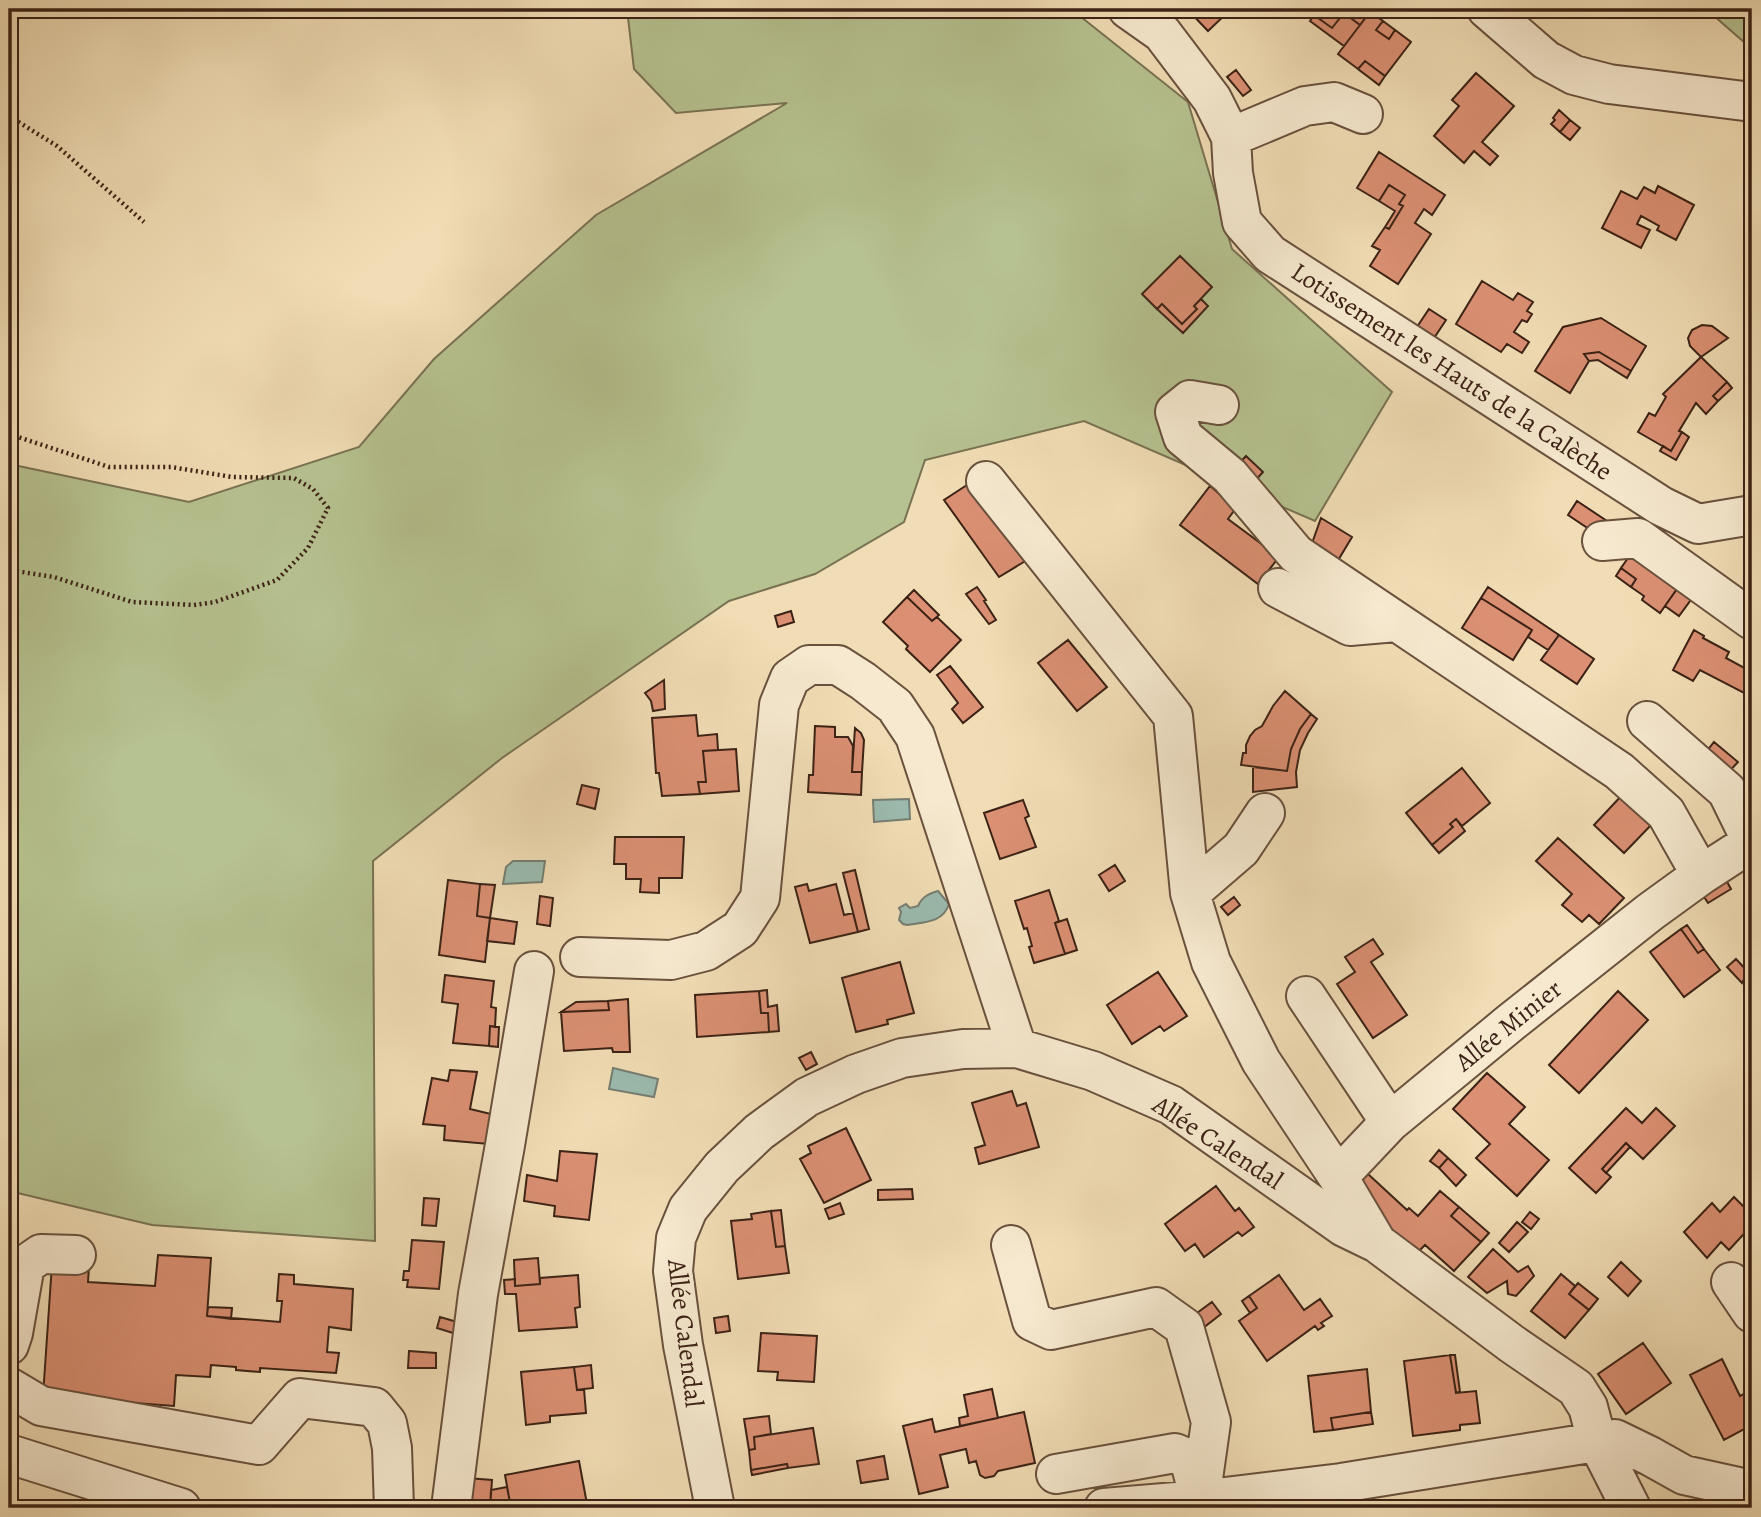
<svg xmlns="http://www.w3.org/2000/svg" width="1761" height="1517" viewBox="0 0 1761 1517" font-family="Alegreya,serif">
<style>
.green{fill:#b6c290;stroke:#797253;stroke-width:2}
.water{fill:#9bbbaf;stroke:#757e72;stroke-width:2}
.building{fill:#db9073;stroke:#3c2216;stroke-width:2}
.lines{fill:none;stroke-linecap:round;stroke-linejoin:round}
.minor-casing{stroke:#69513e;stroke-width:42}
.path{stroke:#3c2216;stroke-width:4.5;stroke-dasharray:2 3.5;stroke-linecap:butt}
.minor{stroke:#f6e9cf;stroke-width:38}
.labels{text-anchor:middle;stroke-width:7;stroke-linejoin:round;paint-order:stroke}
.street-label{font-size:26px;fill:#3c2216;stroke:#f6e9cf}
</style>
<rect width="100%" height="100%" fill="#f1ddb5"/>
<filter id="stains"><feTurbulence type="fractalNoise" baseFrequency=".00286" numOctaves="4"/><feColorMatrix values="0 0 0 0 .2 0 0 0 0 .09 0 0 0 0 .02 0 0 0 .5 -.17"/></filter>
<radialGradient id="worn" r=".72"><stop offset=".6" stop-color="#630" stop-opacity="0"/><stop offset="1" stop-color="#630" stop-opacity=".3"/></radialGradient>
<!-- green -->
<path class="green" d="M627 9H1071L1188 102 1232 249 1392 392 1315 521 1084 421 925 460 904 522 815 574 729 601 502 758 373 861 375 1241 152 1225 9 1191V464L189 502 359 447 434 359 596 215 787 103 676 113 634 69Z
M1706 9H1752V49Z"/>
<!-- water -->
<path class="water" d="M909 799 910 819 874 822 873 800Z
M513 861H545L542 882 503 884 506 867Z
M938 891 949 904C943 923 924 922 907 925L903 924 899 920 901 912 899 908 906 904 910 908 918 906C922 897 928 894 938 891Z
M613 1068 658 1079 654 1097 609 1089Z"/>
<!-- building -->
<path class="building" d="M1187 9H1243L1235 16 1229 11 1208 31Z
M1319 9H1369L1371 10 1360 25 1344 13 1332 28 1314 15Z
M1370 12 1383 21 1376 30 1389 39 1395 30 1411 42 1385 76 1365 61 1358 69 1338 54Z
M1344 13 1360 25 1344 46 1310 21 1314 15 1332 28Z
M1383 21 1395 30 1389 39 1376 30Z
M1365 61 1385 76 1379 85 1358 69Z
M1236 70 1251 90 1243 96 1227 77Z
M1476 73 1514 106 1482 142 1498 156 1490 165 1474 151 1464 163 1434 136 1459 106 1452 100Z
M1559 110 1570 120 1560 132 1551 124 1555 120 1553 118Z
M1570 120 1580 128 1570 140 1560 132Z
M1379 152 1445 195 1432 215 1424 209 1415 223 1431 234 1398 284 1370 266 1380 250 1372 246 1385 227 1389 229 1403 206 1399 204 1405 195 1389 185 1379 201 1357 188Z
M1389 185 1405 195 1399 204 1403 206 1389 229 1385 227 1395 211 1379 201Z
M1658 186 1694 205 1676 240 1657 230 1659 226 1641 216 1637 224 1650 230 1641 248 1602 228 1621 191 1637 199 1644 187 1655 193Z
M1180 256 1212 287 1194 306 1197 309 1182 324 1162 304 1157 309 1142 294Z
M1482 281 1513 300 1518 293 1533 302 1527 311 1532 314 1527 322 1522 320 1514 332 1529 342 1522 353 1507 344 1501 352 1456 324Z
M1201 299 1208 306 1183 333 1157 309 1162 304 1182 324 1197 309 1194 306Z
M1429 309 1446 320 1432 341 1415 330Z
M1601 318 1646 346 1631 371 1599 352 1584 354 1589 361 1570 393 1535 371 1563 327Z
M1702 325 1712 326 1728 338 1701 357 1690 346 1688 338 1692 330Z
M1599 352 1631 371 1627 378 1598 360 1589 361 1584 354Z
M1701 357 1727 382 1713 396 1718 401 1706 414 1696 403 1679 431 1682 432 1671 451 1638 432 1649 413 1655 416 1666 397 1663 394Z
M1727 382 1732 388 1718 401 1713 396Z
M1682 432 1689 437 1676 460 1660 451 1663 446 1671 451Z
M1246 456 1263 472 1253 483 1236 467Z
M973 481 1027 560 999 577 944 500Z
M1210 486 1236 508 1228 519 1279 557 1258 584 1180 525Z
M1577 501 1607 521 1598 535 1568 515Z
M1321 518 1352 537 1337 562 1311 546Z
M1635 548 1684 579 1660 613 1642 600 1644 596 1631 587 1636 579 1621 568Z
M1621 568 1636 579 1631 587 1616 576Z
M1679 586 1693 597 1679 616 1665 606Z
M977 587 986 600 984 601 996 620 989 624 966 594Z
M1488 587 1559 635 1548 650 1528 637 1532 630 1481 598Z
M914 590 939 615 932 621 907 597Z
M907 597 932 621 937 617 961 640 930 672 906 649 908 646 883 622Z
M1481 598 1532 630 1513 660 1462 628Z
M791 611 794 622 778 627 775 616Z
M1694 630 1704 636 1703 638 1729 652 1726 658 1752 672V683L1746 694 1700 670 1693 681 1673 670Z
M1559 635 1594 659 1577 684 1541 660Z
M1068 640 1107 687 1077 711 1038 663Z
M950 666 983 707 963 723 952 709 958 703 937 675Z
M664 680 665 709 653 711 651 701 645 693Z
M1285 691 1311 714 1300 729 1291 749 1287 771 1241 765 1243 753H1246V745L1250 736 1255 730 1262 726 1273 706Z
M1311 714 1317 719 1308 733 1300 750 1296 772 1297 787 1253 792V767L1287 771 1291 749 1300 729Z
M696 715 698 736 717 734 718 750 703 751 706 782H698L700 794 662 796 659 773H656L652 718Z
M815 726 835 727V737H848L853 746 852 772H862L861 795 808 792 809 775H813Z
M855 728 861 733 864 740 862 772H852Z
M1714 742 1738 762 1726 775 1703 756Z
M736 749 739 791 700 794 698 782H706L703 751Z
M1462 768 1490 803 1462 826 1456 819 1450 824 1453 827 1432 845 1406 813Z
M582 785 599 789 595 809 577 804Z
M1624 793 1655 821 1624 853 1594 825Z
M1023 800 1029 816 1025 818 1036 847 1000 859 984 813Z
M1456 819 1465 831 1439 853 1432 845 1453 827 1450 824Z
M615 837H684L682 878H659V893L640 892 641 879H626V864H614Z
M1558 838 1624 898 1599 924 1589 915 1582 922 1562 905 1572 894 1536 861Z
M1115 865 1125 881 1109 891 1099 875Z
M855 870 869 929 858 932 843 873Z
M1721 871 1731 889 1708 903 1697 886Z
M448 880 480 884 477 916 490 918 485 962 439 955Z
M480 884 495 885 490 918 477 916Z
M807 884 809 891 836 884 844 915 853 913 858 932 810 943 795 887Z
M1049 890 1059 921 1055 923 1065 954 1034 963 1029 947 1032 946 1027 928 1024 929 1015 901Z
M540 896 553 898 550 926 537 924Z
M1234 897 1240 905 1228 915 1221 907Z
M490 918 517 922 514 944 487 941Z
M1067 919 1077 950 1065 954 1055 923Z
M1687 925 1704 949 1698 953 1681 929Z
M1681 929 1698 953 1704 949 1720 970 1684 997 1650 952Z
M1373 939 1383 954 1371 962 1407 1015 1373 1038 1337 984 1355 972 1345 957Z
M1736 959 1748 972 1742 983 1727 967Z
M900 962 914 1013 887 1020 888 1024 856 1032 842 978Z
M1158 972 1187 1016 1164 1031 1160 1026 1132 1044 1107 1005Z
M445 975 494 981 491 1007 496 1008 495 1027 490 1026 489 1046 453 1043 458 1004 442 1002Z
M767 990 768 1007 777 1005 779 1031 769 1032 768 1013H761L759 991Z
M759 991 761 1013H768L769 1032 697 1037 695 995Z
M1618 991 1648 1020 1579 1093 1549 1065Z
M628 999 630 1052H613L612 1048 564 1051 561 1012 609 1010 608 1001Z
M608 1001 609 1010 561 1012 576 1002Z
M490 1026 499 1027 498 1047 489 1046Z
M811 1052 817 1064 806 1070 799 1058Z
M450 1070 477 1072 470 1109 495 1115 489 1144 444 1140 445 1126 423 1124 432 1078 448 1081Z
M1487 1073 1525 1107 1509 1124 1549 1160 1517 1196 1476 1158 1490 1144 1453 1109Z
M1012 1091 1017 1106 1026 1103 1039 1147 979 1164 975 1148 985 1145 972 1103Z
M1626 1108 1642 1123 1656 1108 1675 1126 1643 1159 1626 1143 1602 1169 1611 1177 1596 1193 1569 1168Z
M846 1128 871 1180 824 1203 800 1159 811 1153 808 1146Z
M1626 1143 1630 1147 1606 1173 1602 1169Z
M1439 1150 1448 1158 1439 1168 1430 1161Z
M560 1151 597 1154 589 1220 554 1216 555 1206 524 1201 527 1175 557 1181Z
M1448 1158 1466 1175 1456 1186 1439 1168Z
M1368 1174 1407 1210 1409 1208 1418 1216 1440 1191 1459 1207 1451 1216 1481 1242 1454 1271 1425 1245 1417 1253 1359 1202 1351 1190Z
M1216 1186 1235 1211 1239 1208 1254 1227 1242 1236 1238 1232 1204 1257 1195 1244 1185 1251 1165 1224Z
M912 1189 913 1199 878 1200V1190Z
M1734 1197 1752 1215V1225L1729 1250 1721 1242 1707 1258 1684 1232 1712 1203 1720 1212Z
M424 1198 439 1199 436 1226 422 1225Z
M840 1203 844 1214 829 1219 825 1209Z
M1459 1207 1489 1233 1481 1242 1451 1216Z
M781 1210 785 1246 776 1247 771 1211Z
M771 1211 776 1247 785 1246 789 1273 738 1279 731 1221 752 1219 751 1214Z
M1530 1212 1539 1219 1531 1229 1522 1222Z
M1517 1222 1528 1232 1509 1252 1499 1243Z
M412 1240 444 1242 439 1289 407 1287 408 1280H403L404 1271H409Z
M1493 1249 1518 1272 1528 1266 1534 1276 1516 1296 1508 1294 1507 1281 1487 1293 1468 1277Z
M158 1255 211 1258 207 1316 280 1322 282 1301H277L279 1274 294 1275V1284L353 1289 351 1330 329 1327 327 1352 339 1353 336 1373 260 1368V1372L236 1370V1367L211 1365 210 1377 176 1375 174 1406 43 1396 52 1264 89 1267 88 1282 155 1286Z
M538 1258 540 1284 515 1286 514 1260Z
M1621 1262 1641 1281 1628 1296 1608 1277Z
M1561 1274 1575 1286 1569 1294 1589 1310 1565 1338 1531 1311Z
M578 1275 580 1307 575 1308 577 1327 519 1331 516 1294H505L504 1280 515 1279V1286L540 1284V1278Z
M1279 1275 1304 1310 1320 1299 1332 1316 1321 1323 1324 1326 1318 1330 1315 1326 1267 1361 1239 1321 1257 1308 1249 1296Z
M1578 1283 1598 1299 1589 1310 1569 1294Z
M1249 1296 1257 1308 1250 1313 1242 1301Z
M1212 1302 1221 1314 1203 1328 1193 1316Z
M208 1307 232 1308 231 1319 207 1316Z
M728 1316 730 1331 716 1333 714 1318Z
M440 1317 457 1322 453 1333 437 1328Z
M761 1333 817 1336 814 1382 777 1380 778 1372 758 1371Z
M1643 1343 1671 1383 1626 1414 1598 1374Z
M409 1351 436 1353V1368H408Z
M1450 1355H1455L1460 1392 1456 1393Z
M1450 1355 1456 1393 1476 1391 1480 1423 1460 1425V1430L1413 1436 1404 1361Z
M1722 1359 1740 1396 1749 1391 1752 1398V1425L1724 1440 1690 1375Z
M591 1365 593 1388 577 1390 574 1367Z
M574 1367 577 1390 584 1389 586 1413 550 1416V1422L526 1425 521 1372Z
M1367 1369 1371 1412 1331 1418 1333 1430 1314 1432 1308 1376Z
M992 1389 998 1418 960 1426 959 1418 968 1416 964 1395Z
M1024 1412 1035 1463 998 1471 994 1476 985 1478 980 1475 976 1461 969 1463 966 1449 940 1455 948 1487 919 1494 903 1426 932 1419 935 1432Z
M1371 1412 1373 1424 1333 1430 1331 1418Z
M769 1416 771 1434 754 1437 755 1449 749 1450 744 1419Z
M813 1428 819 1464 788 1468 787 1464 751 1470 749 1450 755 1449 754 1437Z
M884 1456 888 1479 861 1483 857 1461Z
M579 1461 587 1504 564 1508H511L505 1475Z
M787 1464 788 1468 752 1475 751 1470Z
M467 1478 492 1480 490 1508 473 1507V1508H465Z
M507 1487 511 1508H473V1507L490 1508 491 1490Z"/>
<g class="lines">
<!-- minor casing -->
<g class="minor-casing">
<path id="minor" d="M1128 9 1162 33 1212 99 1231 137 1233 173 1242 222 1270 254 1661 506 1698 524 1752 515
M1487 9 1546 60 1574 75 1609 84 1752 102
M1231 137 1305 106 1334 102 1363 114
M1219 405 1190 400 1175 412 1183 437 1230 476 1296 554 1619 771 1666 813 1701 875
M986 481 1173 716 1190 893
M1602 541 1638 538 1752 620
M1278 588 1350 626 1396 622
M1647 721 1727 791 1752 842
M1265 813 1241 849 1190 893 1211 962 1261 1061 1338 1177
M580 957 671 960 706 951 740 929 760 898 779 705 790 678 809 665H838L863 681 895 706 915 736 1017 1048
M1306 996 1390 1122
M1377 1243 1338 1177 1390 1122 1510 1023 1650 912 1701 875 1752 842
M1011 1245 1032 1321 1051 1330 1156 1307 1184 1327 1211 1422 1200 1500
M1731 1282 1752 1313
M9 1345 13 1333 25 1265 41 1254 76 1255
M9 1387 41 1406 259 1445 300 1398 374 1407 387 1423 392 1448 394 1508
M9 1454 181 1508
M1056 1474 1175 1453 1189 1459 1200 1499
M451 1508 478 1294 505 1145 534 971
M715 1508 683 1345 673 1271 676 1238 688 1209 722 1167 759 1132 807 1097 856 1074 902 1058 963 1049 1017 1048 1093 1071 1171 1105 1344 1227 1377 1243 1512 1344 1576 1388 1588 1407 1597 1441 1631 1508
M1104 1508 1200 1500 1341 1483 1615 1439 1650 1456 1684 1475 1752 1490"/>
</g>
<!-- path -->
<path class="path" d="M9 116 57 146 144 222
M9 434 109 467H171L232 477 294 478 313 489 328 508 308 548 277 580 215 602 194 605 132 602 54 577 9 570"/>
<!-- minor -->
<use href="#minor" class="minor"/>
</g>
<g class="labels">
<!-- street labels -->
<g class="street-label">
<text transform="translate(1452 371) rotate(33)" y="9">Lotissement les Hauts de la Calèche</text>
<text transform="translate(1508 1025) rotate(-39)" y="9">Allée Minier</text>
<text transform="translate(1218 1142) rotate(33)" y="9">Allée Calendal</text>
<text transform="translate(686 1333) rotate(83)" y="9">Allée Calendal</text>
</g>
</g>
<!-- margin -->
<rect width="1761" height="1517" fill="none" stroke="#f1ddb5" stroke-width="35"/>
<rect x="10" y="10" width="1740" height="1496" fill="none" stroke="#3c2216" stroke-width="3.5"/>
<rect x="18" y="18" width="1726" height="1482" fill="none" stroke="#3c2216" stroke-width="2"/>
<rect width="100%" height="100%" filter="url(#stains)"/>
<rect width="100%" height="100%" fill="url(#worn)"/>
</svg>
